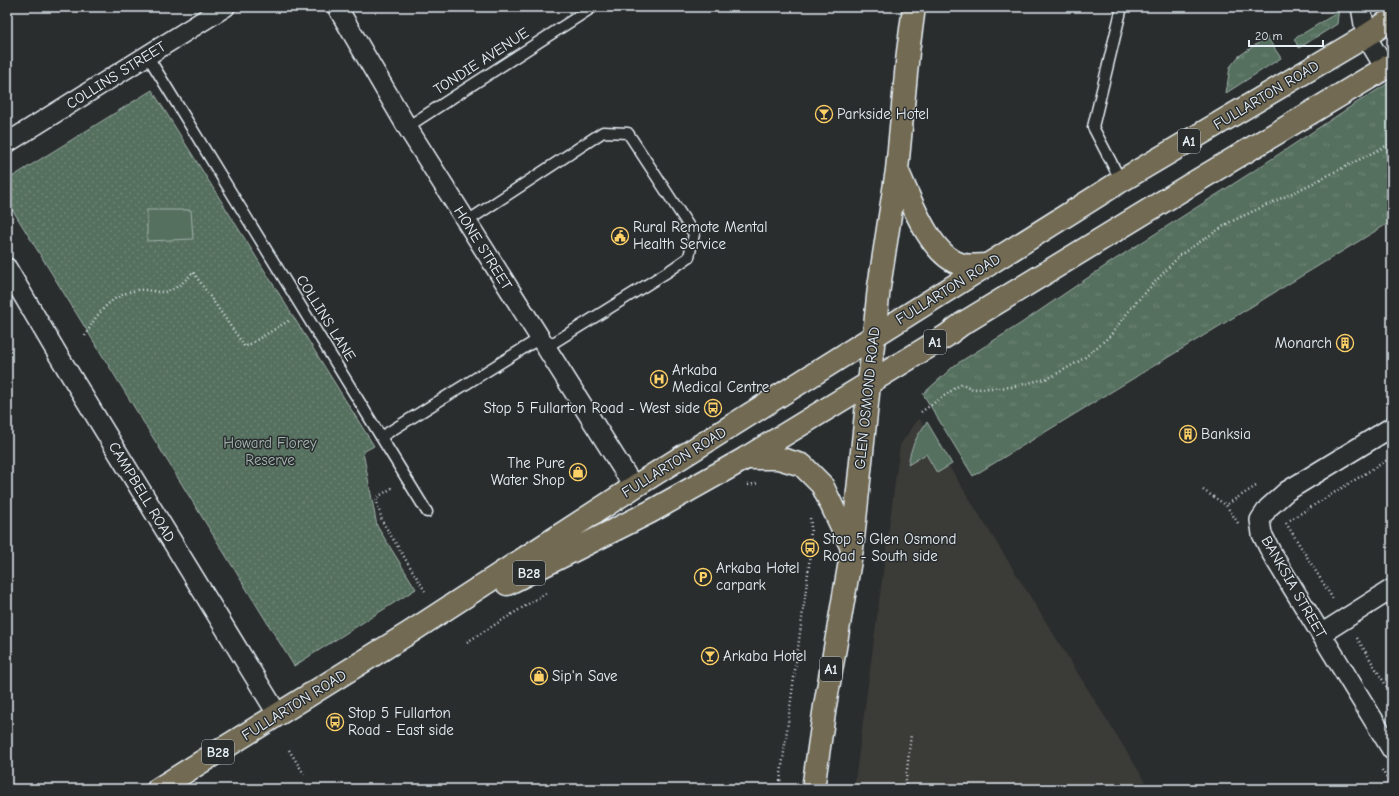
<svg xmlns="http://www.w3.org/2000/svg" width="1399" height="796" viewBox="0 0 1399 796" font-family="'Comic Neue',sans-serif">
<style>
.built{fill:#3b3a37}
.grass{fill:url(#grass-tufts);stroke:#9fb0ab}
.park{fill:url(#park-dots);stroke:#9fb0ab}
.garden{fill:#56705e;stroke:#9fb0ab}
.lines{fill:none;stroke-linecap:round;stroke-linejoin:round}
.lane-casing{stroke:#e8f1f8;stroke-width:13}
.street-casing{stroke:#e8f1f8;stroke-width:22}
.primary-casing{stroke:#e8f1f8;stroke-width:25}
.highway-casing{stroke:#e8f1f8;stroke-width:25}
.path{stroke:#e8f1f8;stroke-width:2.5;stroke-dasharray:1 3;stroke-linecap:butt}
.lane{stroke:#2a2d2e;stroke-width:10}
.street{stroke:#2a2d2e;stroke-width:19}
.primary{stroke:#736b52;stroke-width:22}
.highway{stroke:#736b52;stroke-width:22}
.labels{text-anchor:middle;stroke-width:3;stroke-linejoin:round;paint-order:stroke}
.shield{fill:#2a2d2e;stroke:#afb6bb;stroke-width:1}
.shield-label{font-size:14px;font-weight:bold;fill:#e8f1f8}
.street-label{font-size:15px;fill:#e8f1f8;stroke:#2a2d2e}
.poi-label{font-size:15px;fill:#e8f1f8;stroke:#2a2d2e;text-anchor:start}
.park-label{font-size:15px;fill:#a6b7b3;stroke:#2a2d2e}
</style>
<defs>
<pattern id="grass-tufts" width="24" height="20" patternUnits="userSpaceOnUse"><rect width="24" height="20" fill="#56705e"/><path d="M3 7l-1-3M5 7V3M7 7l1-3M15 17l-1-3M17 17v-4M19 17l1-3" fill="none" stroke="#6e8576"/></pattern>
<pattern id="park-dots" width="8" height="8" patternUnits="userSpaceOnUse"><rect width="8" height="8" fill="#56705e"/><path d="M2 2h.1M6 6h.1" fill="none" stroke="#6e8576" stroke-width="1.8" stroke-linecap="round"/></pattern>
</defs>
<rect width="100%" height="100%" fill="#2a2d2e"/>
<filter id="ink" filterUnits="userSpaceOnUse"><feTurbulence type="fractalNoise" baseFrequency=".025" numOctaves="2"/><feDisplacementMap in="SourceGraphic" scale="8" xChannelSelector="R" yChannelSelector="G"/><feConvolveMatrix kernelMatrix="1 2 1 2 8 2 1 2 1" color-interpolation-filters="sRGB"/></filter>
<g filter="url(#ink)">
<!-- built -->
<path class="built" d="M919 418 1150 789H854L900 445Z"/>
<!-- grass -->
<path class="grass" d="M1331 7H1339L1337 24 1299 48 1294 39 1335 14Z
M1267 37 1281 58 1226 93 1230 67 1239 56Z
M1392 81V221L973 476 923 394 955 365 1020 324 1111 262 1252 172 1353 105Z"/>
<!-- park -->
<path class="park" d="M152 90 374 446 363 452 377 526 416 589 294 666 7 201V180Z"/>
<!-- garden -->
<path class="garden" d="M147 210H191L193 239 147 241Z
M927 422 952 464 937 473 926 454 908 465C911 446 916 437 927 422Z"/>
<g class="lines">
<!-- lane casing -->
<g class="lane-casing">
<path id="lane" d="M147 55 381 437 540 338
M407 127 593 7
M1121 181 1093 127 1122 7
M466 222 603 132 628 133 694 234 689 257 669 271 545 348
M381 437 427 512"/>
</g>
<!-- street casing -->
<g class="street-casing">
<path id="street" d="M337 7 407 127 634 487
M1361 7 1366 36 1385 68
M7 143 225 7
M7 268 57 353 278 715
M1392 427 1287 491 1268 508 1260 520 1262 534 1272 554 1392 750
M1321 634 1392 589"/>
</g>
<!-- primary casing -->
<g class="primary-casing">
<path id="primary" d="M507 584 650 512 746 458 946 336 962 324 1185 188 1392 64
M158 789 409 633 634 487 1121 181 1366 36 1392 19"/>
</g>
<!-- highway casing -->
<g class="highway-casing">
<path id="highway" d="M897 170C910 198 929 254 960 264 968 267 980 265 988 265
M746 458H778L802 465 822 485 852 548
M813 789 825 706 852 549 879 287 897 170 908 52 914 7"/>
</g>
<!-- path -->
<path class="path" d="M85 336C96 314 111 295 137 290 146 289 154 292 162 292 175 291 185 281 193 272L245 347 290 320
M921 412 961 384 973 389 1012 387 1049 378 1083 359 1110 336 1131 308 1180 255 1230 222 1297 191 1392 143
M748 485 759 483
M392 488 376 498 382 521 425 591
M1203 490 1226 505
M1290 520 1392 457
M1238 523 1226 505 1256 486
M1286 523 1333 599
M1357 638 1387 687
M467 642 546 593
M1392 685 1387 687 1392 695
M289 750 304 774
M1382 770 1392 787
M779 789 809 566 811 525 810 518
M905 789 911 734"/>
<!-- lane -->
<use href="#lane" class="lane"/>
<!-- street -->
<use href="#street" class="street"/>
<!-- primary -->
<use href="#primary" class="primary"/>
<!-- highway -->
<use href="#highway" class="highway"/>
</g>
</g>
<!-- icons -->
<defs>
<g id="bar-ring" transform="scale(0.9)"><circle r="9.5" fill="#2a2d2e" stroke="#ffd166" stroke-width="1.5"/><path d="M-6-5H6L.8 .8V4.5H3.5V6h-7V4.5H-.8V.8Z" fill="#ffd166"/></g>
<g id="civic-ring" transform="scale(0.9)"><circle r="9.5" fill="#2a2d2e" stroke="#ffd166" stroke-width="1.5"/><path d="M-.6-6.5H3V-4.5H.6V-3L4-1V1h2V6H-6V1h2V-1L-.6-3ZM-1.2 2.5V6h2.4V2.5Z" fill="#ffd166"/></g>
<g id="building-ring" transform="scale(0.9)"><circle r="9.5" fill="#2a2d2e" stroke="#ffd166" stroke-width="1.5"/><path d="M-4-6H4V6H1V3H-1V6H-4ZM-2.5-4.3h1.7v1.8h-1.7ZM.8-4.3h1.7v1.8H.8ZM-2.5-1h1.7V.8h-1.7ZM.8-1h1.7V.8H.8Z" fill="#ffd166"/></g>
<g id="hospital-ring" transform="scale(0.9)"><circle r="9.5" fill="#2a2d2e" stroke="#ffd166" stroke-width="1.5"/><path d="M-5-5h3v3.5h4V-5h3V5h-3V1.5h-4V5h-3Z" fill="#ffd166"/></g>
<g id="bus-ring" transform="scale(0.9)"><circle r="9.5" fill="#2a2d2e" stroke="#ffd166" stroke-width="1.5"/><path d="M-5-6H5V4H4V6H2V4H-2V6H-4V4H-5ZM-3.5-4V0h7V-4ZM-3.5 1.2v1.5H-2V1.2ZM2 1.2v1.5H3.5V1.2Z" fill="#ffd166"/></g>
<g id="shop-ring" transform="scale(0.9)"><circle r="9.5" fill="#2a2d2e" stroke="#ffd166" stroke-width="1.5"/><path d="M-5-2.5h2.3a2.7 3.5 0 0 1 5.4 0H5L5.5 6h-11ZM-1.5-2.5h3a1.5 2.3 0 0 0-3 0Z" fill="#ffd166"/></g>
<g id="parking-ring" transform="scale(0.9)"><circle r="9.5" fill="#2a2d2e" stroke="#ffd166" stroke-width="1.5"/><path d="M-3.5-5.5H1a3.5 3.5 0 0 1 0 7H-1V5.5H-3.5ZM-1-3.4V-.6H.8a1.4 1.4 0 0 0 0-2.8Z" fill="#ffd166"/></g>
</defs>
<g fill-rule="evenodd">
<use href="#bar-ring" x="824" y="114"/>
<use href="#civic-ring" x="620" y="236"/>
<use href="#building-ring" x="1345" y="343"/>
<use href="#hospital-ring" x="659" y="379"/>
<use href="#bus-ring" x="713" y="408"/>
<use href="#building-ring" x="1188" y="434"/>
<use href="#shop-ring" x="578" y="472"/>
<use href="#bus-ring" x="810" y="548"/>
<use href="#parking-ring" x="703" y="577"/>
<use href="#bar-ring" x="710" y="656"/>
<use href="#shop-ring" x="539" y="676"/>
<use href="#bus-ring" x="335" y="722"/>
</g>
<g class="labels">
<!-- shield labels -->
<g class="shield">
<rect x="1178" y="129" width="22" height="24" rx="3"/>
<rect x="924" y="330" width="22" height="24" rx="3"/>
<rect x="513" y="561" width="32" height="24" rx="3"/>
<rect x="820" y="657" width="22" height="24" rx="3"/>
<rect x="202" y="740" width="32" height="24" rx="3"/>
</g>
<g class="shield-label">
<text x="1189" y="146">A1</text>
<text x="935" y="347">A1</text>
<text x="529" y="578">B28</text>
<text x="831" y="674">A1</text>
<text x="218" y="757">B28</text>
</g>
<!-- street labels -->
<g class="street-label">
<text transform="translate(481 61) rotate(-33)" y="5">TONDIE AVENUE</text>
<text transform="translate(116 75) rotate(-32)" y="5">COLLINS STREET</text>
<text transform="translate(1266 95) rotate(-31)" y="5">FULLARTON ROAD</text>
<text transform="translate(483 248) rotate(58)" y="5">HONE STREET</text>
<text transform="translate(948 289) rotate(-32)" y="5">FULLARTON ROAD</text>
<text transform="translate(326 318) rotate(58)" y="5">COLLINS LANE</text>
<text transform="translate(867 398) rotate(-84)" y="5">GLEN OSMOND ROAD</text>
<text transform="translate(674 462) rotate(-32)" y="5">FULLARTON ROAD</text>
<text transform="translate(142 492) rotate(59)" y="5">CAMPBELL ROAD</text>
<text transform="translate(1294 587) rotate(60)" y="5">BANKSIA STREET</text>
<text transform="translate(294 705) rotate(-32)" y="5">FULLARTON ROAD</text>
</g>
<!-- poi labels -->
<g class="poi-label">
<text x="837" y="119">Parkside Hotel</text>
<text x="633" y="232">Rural Remote Mental<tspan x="633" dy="17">Health Service</tspan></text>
<text x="1332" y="348" text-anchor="end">Monarch</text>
<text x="672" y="375">Arkaba<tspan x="672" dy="17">Medical Centre</tspan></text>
<text x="700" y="413" text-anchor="end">Stop 5 Fullarton Road - West side</text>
<text x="1201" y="439">Banksia</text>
<text x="565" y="468" text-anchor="end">The Pure<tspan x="565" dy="17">Water Shop</tspan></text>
<text x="823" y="544">Stop 5 Glen Osmond<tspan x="823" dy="17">Road - South side</tspan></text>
<text x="716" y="573">Arkaba Hotel<tspan x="716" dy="17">carpark</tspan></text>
<text x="723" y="661">Arkaba Hotel</text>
<text x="552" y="681">Sip'n Save</text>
<text x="348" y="718">Stop 5 Fullarton<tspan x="348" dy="17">Road - East side</tspan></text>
</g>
<!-- park labels -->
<g class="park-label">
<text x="270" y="448">Howard Florey<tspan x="270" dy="17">Reserve</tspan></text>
</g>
</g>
<!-- margin -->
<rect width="1399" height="796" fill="none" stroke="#2a2d2e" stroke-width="24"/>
<rect x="12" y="12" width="1375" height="772" fill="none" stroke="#e8f1f8" stroke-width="1.5" filter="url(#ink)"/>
<!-- scale -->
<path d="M1249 40v6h74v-6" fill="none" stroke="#e8f1f8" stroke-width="2"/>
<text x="1255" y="40" font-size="12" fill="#e8f1f8" stroke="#2a2d2e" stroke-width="3" paint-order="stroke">20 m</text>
</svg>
